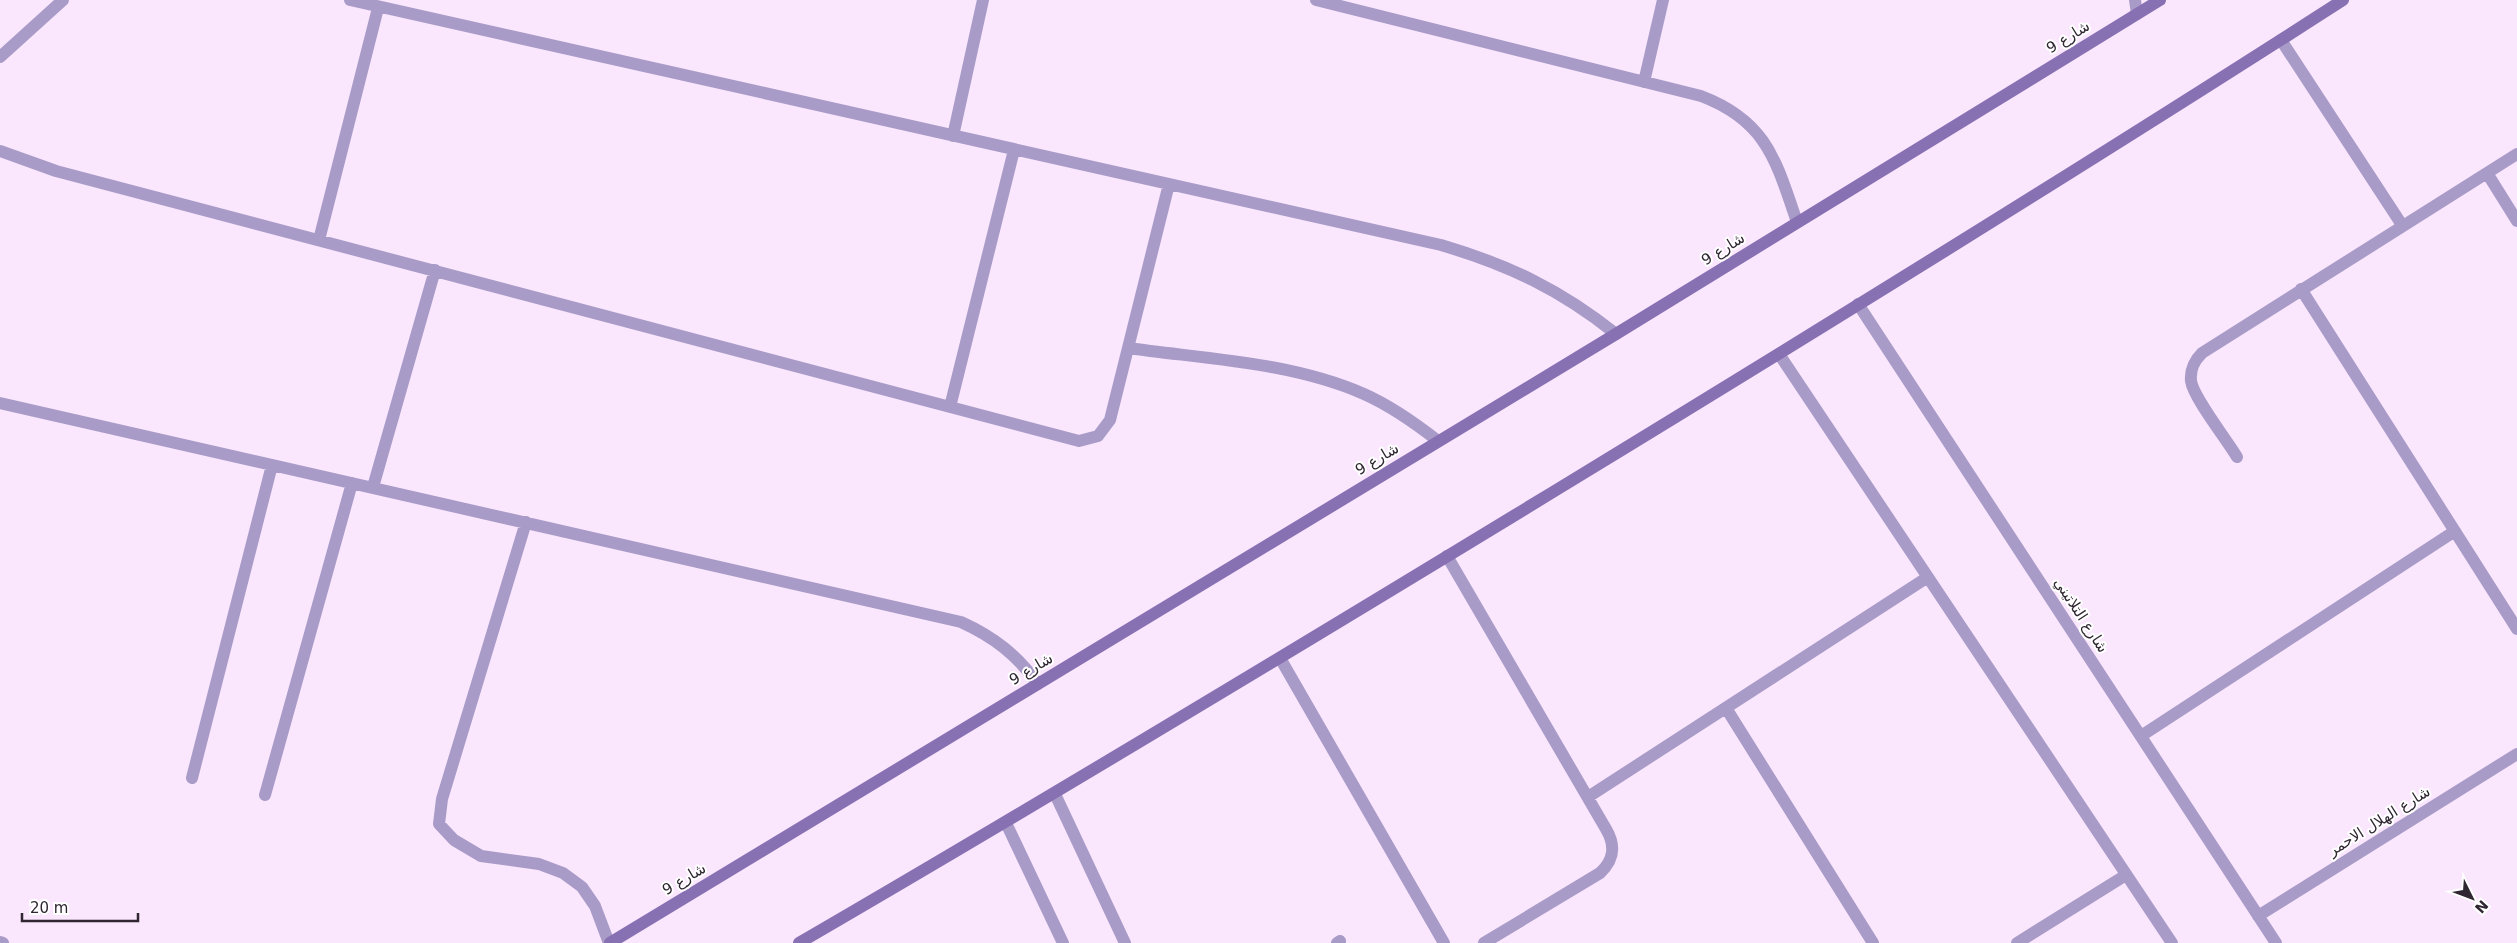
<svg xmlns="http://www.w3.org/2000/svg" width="2517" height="943" viewBox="0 0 2517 943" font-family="'DejaVu Sans',Vazirmatn,sans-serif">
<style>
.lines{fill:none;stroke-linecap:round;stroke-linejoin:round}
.street{stroke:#a99bc7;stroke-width:12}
.secondary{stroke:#8871b3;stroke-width:12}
.labels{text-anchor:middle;stroke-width:4;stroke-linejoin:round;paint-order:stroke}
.street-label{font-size:15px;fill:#2f2631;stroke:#fff}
</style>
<rect width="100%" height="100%" fill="#fae6fd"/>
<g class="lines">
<!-- street -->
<path class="street" d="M350 0 1441 245C1509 265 1561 290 1616 334
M1316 0 1701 96C1767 121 1776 161 1797 222
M2135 0 2137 14
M2281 40 2402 225
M0 57 63 0
M1644 82 1663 0
M953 136 983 0
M0 151 56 171 1079 441 1098 436 1110 420 1169 184
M2487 173 2517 221
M319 240 378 8
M2301 289 2517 629
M1858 304 2276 943
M1128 348C1206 359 1291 362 1364 394 1391 406 1415 423 1438 441
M1779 354 2172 943
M0 403 961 622C994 637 1017 655 1038 684
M950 407 1014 150
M2237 457C2227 440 2193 397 2191 381 2190 369 2194 361 2202 353L2517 154
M373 487 435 270
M526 522 442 799 439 824 454 840 481 856 539 864 563 873 582 887 595 906 609 943
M1447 556 1606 829C1616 846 1614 860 1600 873L1484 943
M1280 658 1444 943
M1726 708 1873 943
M2141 736 2455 531
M192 778 272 465
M1055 794 1125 943
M265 795 352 483
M1588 797 1928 577
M1006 823 1063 943
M2258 916 2517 754
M0 942 3 943
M1337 943 1340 941
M2017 943 2126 875"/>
<!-- secondary -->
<path class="secondary" d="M610 943 1616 334 2160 0
M799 943C1059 792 1315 637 1571 481 1830 323 2088 164 2343 0"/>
</g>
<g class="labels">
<!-- street labels -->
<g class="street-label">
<text transform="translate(2068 37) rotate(-32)" y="5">شارع 9</text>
<text transform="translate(1723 249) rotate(-32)" y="5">شارع 9</text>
<text transform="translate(1377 459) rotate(-31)" y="5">شارع 9</text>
<text transform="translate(2081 615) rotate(57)" y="5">شارع التلاتيني</text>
<text transform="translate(1031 669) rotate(-31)" y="5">شارع 9</text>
<text transform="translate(2379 821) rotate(-32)" y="5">شارع الهلال الاحمر</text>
<text transform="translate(684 879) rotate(-31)" y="5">شارع 9</text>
</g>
</g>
<!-- north arrow -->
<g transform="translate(2472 898) rotate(132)" stroke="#ffffff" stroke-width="4" paint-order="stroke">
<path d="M0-4L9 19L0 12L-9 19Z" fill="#2f2631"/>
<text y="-8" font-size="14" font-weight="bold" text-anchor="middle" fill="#2f2631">N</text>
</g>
<!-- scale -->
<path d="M22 913v8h116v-8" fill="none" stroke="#2f2631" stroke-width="2.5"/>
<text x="30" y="913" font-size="15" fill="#2f2631" stroke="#ffffff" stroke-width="4" paint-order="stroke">20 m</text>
</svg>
